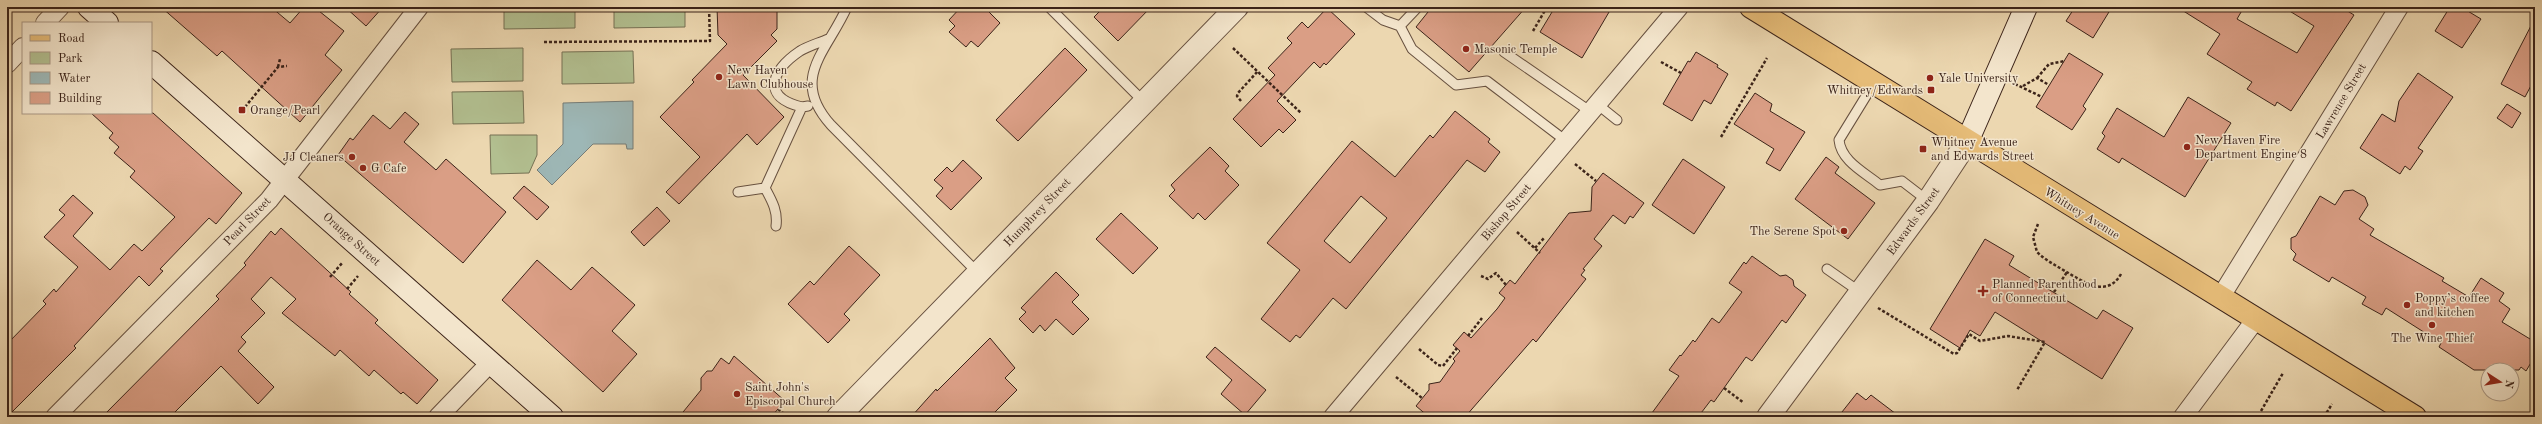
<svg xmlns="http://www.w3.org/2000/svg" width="2542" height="424" viewBox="0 0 2542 424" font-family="'Old Standard TT',serif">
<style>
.green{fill:#b2bf90;stroke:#767154}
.water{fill:#9db7b6;stroke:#767c77}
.building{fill:#da9e85;stroke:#3b2319;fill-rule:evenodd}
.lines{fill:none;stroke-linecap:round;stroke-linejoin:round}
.service-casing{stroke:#67503f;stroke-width:11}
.minor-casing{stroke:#67503f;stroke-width:20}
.tertiary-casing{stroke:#67503f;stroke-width:24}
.secondary-casing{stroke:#3b2319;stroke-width:24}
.primary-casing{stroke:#3b2319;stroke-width:24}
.path{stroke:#3b2319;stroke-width:2.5;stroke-dasharray:3 2;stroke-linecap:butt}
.service{stroke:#f3e5cc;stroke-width:9}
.minor{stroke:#f3e5cc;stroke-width:18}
.tertiary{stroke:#f3e5cc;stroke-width:22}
.secondary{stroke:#f3e5cc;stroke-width:22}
.primary{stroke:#e6bc78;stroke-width:22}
.poi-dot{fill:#8f2418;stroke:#f3e5cc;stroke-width:1.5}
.labels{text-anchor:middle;stroke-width:3;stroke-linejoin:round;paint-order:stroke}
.poi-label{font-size:12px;fill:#3b2319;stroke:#f3e5cc;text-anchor:start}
.street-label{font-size:12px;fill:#3b2319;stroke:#f3e5cc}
</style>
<rect width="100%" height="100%" fill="#ecd7b0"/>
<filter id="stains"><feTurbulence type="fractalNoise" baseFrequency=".005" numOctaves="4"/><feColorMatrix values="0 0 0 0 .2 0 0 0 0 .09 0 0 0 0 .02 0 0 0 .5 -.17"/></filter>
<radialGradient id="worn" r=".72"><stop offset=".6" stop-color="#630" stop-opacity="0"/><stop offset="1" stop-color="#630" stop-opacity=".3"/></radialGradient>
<!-- green -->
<path class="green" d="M504 7H575V28L504 29Z
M614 7H685V27L614 28Z
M523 48V81L452 82 451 49Z
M633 51 634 83 562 84V52Z
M523 91 524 123 453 124 452 92Z
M490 135H537V155L529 173 491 174Z"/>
<!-- water -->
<path class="water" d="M633 101V149H627L626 144H593L552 185 537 170 563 144V103Z"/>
<!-- building -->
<path class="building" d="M161 7H271L290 23 304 7H314L344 31 325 55 342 70 300 122 222 51 217 56Z
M345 7H383L366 26Z
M717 7H777V29L771 35 777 41 743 75 784 117 757 145 747 134 679 204 666 192 700 157 660 117 694 82 692 80 727 44 718 35Z
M961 7H984L1000 23 978 47 971 41 966 47 949 32 955 26 949 20Z
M1104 7H1151L1118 41 1094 17Z
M1432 7H1526L1469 72 1416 27Z
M1555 7H1612L1582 58 1540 32Z
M2075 7H2112L2093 38 2066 21Z
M2177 7H2244L2237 19 2297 53 2314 26 2283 7H2341L2354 15 2291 111 2277 102 2275 106 2247 89 2252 82 2207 54 2220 34Z
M2450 7H2461L2481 19 2462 48 2435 31Z
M1327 8 1355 34 1326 65 1324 63 1320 68 1314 62 1277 101 1296 120 1283 133 1279 129 1261 147 1233 119 1275 75 1268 68 1292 43 1287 38 1302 22 1308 28Z
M2535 18V78L2525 97 2501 84Z
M1065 48 1087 70 1018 141 996 120Z
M1696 52 1718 65 1717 67 1728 74 1711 104 1704 100 1692 121 1663 104 1688 61 1690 62Z
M2069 53 2103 74 2083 106 2086 109 2072 130 2036 107Z
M2418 73 2453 97 2418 148 2423 151 2410 170 2405 166 2400 174 2360 148 2382 114 2395 122 2399 101Z
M1755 93 1772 104 1770 111 1805 132 1780 171 1766 163 1774 149 1734 124Z
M2188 97 2231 123 2185 197 2122 158 2119 163 2097 149 2105 136 2102 133 2117 108 2164 137Z
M2507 104 2521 113 2512 128 2497 118Z
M1455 111 1490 139 1488 142 1500 152 1485 172 1467 160 1346 309 1333 298 1300 338 1296 335 1290 342 1261 319 1300 270 1267 243 1352 141 1395 177 1430 135 1433 138ZM1361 196 1387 218 1350 263 1324 241Z
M405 112 419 124 404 142 436 170 446 159 506 212 463 263 338 155 350 138 353 140 373 115 390 129Z
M91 113H153L242 193 216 224 209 218 160 269 163 271 149 286 139 276 74 346 76 348 7 417V344L46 304 43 301 54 289 56 292 78 267 44 237 65 215 59 210 73 195 93 213 73 236 110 270 134 244 142 251 175 217 130 177 135 171 114 153 119 147 109 138 113 133Z
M1210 147 1229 166 1225 171 1239 185 1205 220 1198 213 1193 219 1169 196 1175 190 1171 185Z
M1826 157 1839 167 1835 173 1875 203 1848 239 1795 199Z
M1683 159 1725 187 1694 234 1652 205Z
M963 160 982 178 951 210 936 196 943 188 934 180 947 167 952 172Z
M1603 173 1644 203 1633 218 1630 216 1625 224 1613 215 1594 239 1602 246 1583 269 1585 270 1581 275 1586 279 1536 342 1533 339 1465 417H1429L1416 406 1429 390V384L1440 382 1455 361 1453 359 1460 351 1453 345 1464 332 1471 338 1497 309 1505 298 1499 293 1510 280 1515 284 1569 213 1591 211 1592 187Z
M524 186 549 207 537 220 513 198Z
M2353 190 2365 197 2368 205 2359 219 2374 229 2370 235 2444 278 2442 281 2469 297 2481 278 2504 293 2499 301 2510 309 2502 322 2535 342V356L2526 371 2521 367 2519 370H2474L2439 347 2441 343 2386 308 2382 315 2362 304 2366 297 2332 277 2329 282 2293 260 2296 254 2291 249V238L2296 236 2320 196 2335 205 2344 191Z
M657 207 670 221 644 246 631 232Z
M1121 213 1158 248 1133 274 1096 239Z
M281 228 351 292 349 294 378 320 375 323 438 380 417 404 403 392 401 394 374 370 369 376 340 350 335 356 282 313 296 299 271 277 251 299 265 313 241 337 246 342 238 351 274 387 258 404 221 366 170 417H102L219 299 216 296 246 265 244 263 271 231 275 235Z
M1985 239 2014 256 2009 265 2097 319 2103 310 2133 328 2102 379 1995 312 1980 336 1970 330 1960 348 1930 329Z
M849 246 880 275 844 314 850 320 828 343 788 304 810 281 814 285Z
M1752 256 1780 276 1786 275 1793 280 1794 286 1806 295 1786 323 1782 320 1752 361 1746 357 1714 402 1711 400 1698 417H1649L1679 376 1669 370 1680 355 1681 356 1693 340 1695 342 1712 318 1719 323 1742 292 1729 283 1744 262 1746 264Z
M537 260 571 290 592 267 635 305 612 331 637 354 603 392 502 300Z
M1056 272 1079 295 1072 302 1089 319 1073 335 1056 319 1045 331 1040 325 1033 333 1019 319 1026 312 1021 308Z
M990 338 1015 368 1005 378 1017 390 990 417H911L936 389 937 391Z
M1215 347 1266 390 1245 415 1221 394 1232 380 1206 357Z
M734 356 785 401 771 417H679L701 390V378L707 371H712L721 358 729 364Z
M1857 393 1866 400 1871 395 1900 417H1838Z"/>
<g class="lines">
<!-- service casing -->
<g class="service-casing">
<path id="service" d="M847 7C827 52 789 78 831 125L978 273
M1049 7 1144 102
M1366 7 1383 20 1400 26 1418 7
M1400 26 1412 49 1456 85 1487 81 1566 141
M1504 52 1591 112
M1874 83 1839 140C1841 161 1864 172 1880 185L1902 181 1928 201
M1597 104 1617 120
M802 107C760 97 772 70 800 51 808 46 819 43 828 39
M765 188 802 107 808 106
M765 188C772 201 778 211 776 226
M738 192 765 188
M1827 269 1860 292"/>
</g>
<!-- minor casing -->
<g class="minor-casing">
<path id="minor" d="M45 23 60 7
M7 64 23 47
M2220 298 2399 7
M55 417 269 200 419 7
M438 417 490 363
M1333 417 1679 7
M2183 417 2256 319"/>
</g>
<!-- tertiary casing -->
<g class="tertiary-casing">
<path id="tertiary" d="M838 417 1237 7
M1768 417 1928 201 1967 142"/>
</g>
<!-- secondary casing -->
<g class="secondary-casing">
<path id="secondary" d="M89 7 107 23
M151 62 552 417
M1967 142 2026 7"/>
</g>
<!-- primary casing -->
<g class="primary-casing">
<path id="primary" d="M1751 7 2415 417"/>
</g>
<!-- path -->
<path class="path" d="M1533 31 1547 7
M544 42 710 41 709 7
M1233 48 1301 113
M1661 62 1681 73
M278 67 280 59
M2037 78 2049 64 2065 61
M2015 84 2042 97
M2023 86 2037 78 2049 85
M1241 101 1237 96 1238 93 1258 71
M245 107 278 67 287 66
M1721 137 1767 58
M1575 164 1596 181
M2038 224 2033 237 2037 252C2045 260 2055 265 2065 271 2082 281 2107 299 2121 274
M1517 232 1540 253
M1535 248 1544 238
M1481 276 1488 279 1496 273 1506 285
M330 277 343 262
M347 289 358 276
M2054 292 2067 272
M1878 308 1954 354 1957 353 1969 334 1980 341 2008 336 2045 342 2017 390
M1468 336 1482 318
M1419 349 1438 365 1443 366 1457 348
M1396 377 1422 398
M1724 388 1744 403
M778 409 788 417
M2261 411 2283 373
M1365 414 1370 417
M2324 417 2332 404"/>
<!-- service -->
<use href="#service" class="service"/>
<!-- minor -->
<use href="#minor" class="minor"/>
<!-- tertiary -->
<use href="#tertiary" class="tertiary"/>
<!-- secondary -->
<use href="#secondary" class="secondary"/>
<!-- primary -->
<use href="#primary" class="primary"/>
</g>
<!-- markers -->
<g class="poi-dot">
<circle cx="1466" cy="49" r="4"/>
<circle cx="719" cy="77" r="4"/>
<circle cx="1930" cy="78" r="4"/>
<rect x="1927" y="86" width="8" height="8" rx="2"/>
<rect x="238" y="106" width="8" height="8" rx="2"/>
<circle cx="2187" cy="147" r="4"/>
<rect x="1919" y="145" width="8" height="8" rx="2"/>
<circle cx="352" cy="157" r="4"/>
<circle cx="363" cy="168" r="4"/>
<circle cx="1844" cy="231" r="4"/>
<path d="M1981 285h4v4h4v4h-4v4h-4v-4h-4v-4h4z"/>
<circle cx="2407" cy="305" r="4"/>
<circle cx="2432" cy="325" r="4"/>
<circle cx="737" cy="394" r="4"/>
</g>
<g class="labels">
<!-- poi labels -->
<g class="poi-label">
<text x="1474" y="53">Masonic Temple</text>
<text x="727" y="74">New Haven<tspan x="727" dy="14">Lawn Clubhouse</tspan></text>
<text x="1938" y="82">Yale University</text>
<text x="1923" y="94" text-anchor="end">Whitney/Edwards</text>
<text x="250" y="114">Orange/Pearl</text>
<text x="2195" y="144">New Haven Fire<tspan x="2195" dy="14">Department Engine 8</tspan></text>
<text x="1931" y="146">Whitney Avenue<tspan x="1931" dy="14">and Edwards Street</tspan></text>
<text x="344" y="161" text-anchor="end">JJ Cleaners</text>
<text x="371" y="172">G Cafe</text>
<text x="1836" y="235" text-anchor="end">The Serene Spot</text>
<text x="1992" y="288">Planned Parenthood<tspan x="1992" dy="14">of Connecticut</tspan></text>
<text x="2415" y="302">Poppy’s coffee<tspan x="2415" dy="14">and kitchen</tspan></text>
<text x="2432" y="342" text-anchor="middle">The Wine Thief</text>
<text x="745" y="391">Saint John's<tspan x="745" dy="14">Episcopal Church</tspan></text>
</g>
<!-- street labels -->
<g class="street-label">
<text transform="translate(2341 101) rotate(-59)" y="4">Lawrence Street</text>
<text transform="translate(1037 212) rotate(-46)" y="4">Humphrey Street</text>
<text transform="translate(1506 212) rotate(-50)" y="4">Bishop Street</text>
<text transform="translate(2082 213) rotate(32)" y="4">Whitney Avenue</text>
<text transform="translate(247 221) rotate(-46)" y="4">Pearl Street</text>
<text transform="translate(1913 221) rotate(-54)" y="4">Edwards Street</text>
<text transform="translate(352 239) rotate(42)" y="4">Orange Street</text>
</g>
</g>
<!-- margin -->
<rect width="2542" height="424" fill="none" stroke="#ecd7b0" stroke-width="24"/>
<rect x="8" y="8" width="2526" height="408" fill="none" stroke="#3b2319" stroke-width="2"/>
<rect x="12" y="12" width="2518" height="400" fill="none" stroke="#3b2319"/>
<!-- legend -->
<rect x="22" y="22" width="130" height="92" fill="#f3e5cc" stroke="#a99784"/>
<rect x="30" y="35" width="20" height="6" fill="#e6bc78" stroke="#a99784"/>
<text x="58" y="42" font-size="12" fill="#3b2319">Road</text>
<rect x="30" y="52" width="20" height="12" fill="#b2bf90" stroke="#a99784"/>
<text x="58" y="62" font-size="12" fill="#3b2319">Park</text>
<rect x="30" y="72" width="20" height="12" fill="#9db7b6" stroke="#a99784"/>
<text x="58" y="82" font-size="12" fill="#3b2319">Water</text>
<rect x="30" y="92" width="20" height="12" fill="#da9e85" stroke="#a99784"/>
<text x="58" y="102" font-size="12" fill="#3b2319">Building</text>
<!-- north arrow -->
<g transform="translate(2500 382) rotate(102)"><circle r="19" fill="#f3e5cc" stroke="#a99784"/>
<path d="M0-3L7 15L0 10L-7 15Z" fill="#8f2418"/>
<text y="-6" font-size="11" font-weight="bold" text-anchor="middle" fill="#3b2319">N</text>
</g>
<rect width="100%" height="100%" filter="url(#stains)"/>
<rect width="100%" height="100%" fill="url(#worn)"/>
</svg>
